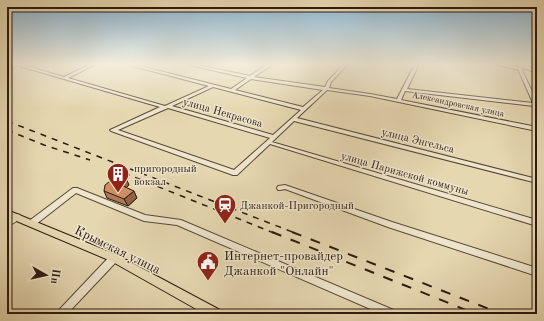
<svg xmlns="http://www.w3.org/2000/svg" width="544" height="321" viewBox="0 0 544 321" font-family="'Old Standard TT',serif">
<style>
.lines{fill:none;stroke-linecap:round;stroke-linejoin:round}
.minor-casing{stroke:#5a4937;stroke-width:2}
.major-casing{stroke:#2c1a0f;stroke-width:2}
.minor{fill:#eee5cc;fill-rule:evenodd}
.major{fill:#e5d7b0;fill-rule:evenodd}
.rail-far1{stroke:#2c1a0f;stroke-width:1.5;stroke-dasharray:6 6;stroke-linecap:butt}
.rail{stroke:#2c1a0f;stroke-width:2;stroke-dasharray:10 10;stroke-linecap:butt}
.wall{fill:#b27955;stroke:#2c1a0f}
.shaded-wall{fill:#916345;stroke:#2c1a0f}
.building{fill:#cf8d63;stroke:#2c1a0f}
.labels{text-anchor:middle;stroke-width:3;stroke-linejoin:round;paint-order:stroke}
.far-street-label{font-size:9px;fill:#2c1a0f;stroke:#eee5cc}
.street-label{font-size:11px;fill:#2c1a0f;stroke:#eee5cc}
.poi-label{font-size:11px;fill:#2c1a0f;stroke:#eee5cc;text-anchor:start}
.near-street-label{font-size:13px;fill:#2c1a0f;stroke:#eee5cc}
.near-poi-label{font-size:13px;fill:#2c1a0f;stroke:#eee5cc;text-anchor:start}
</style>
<rect width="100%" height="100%" fill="#e5d7b0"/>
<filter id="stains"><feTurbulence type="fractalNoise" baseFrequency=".005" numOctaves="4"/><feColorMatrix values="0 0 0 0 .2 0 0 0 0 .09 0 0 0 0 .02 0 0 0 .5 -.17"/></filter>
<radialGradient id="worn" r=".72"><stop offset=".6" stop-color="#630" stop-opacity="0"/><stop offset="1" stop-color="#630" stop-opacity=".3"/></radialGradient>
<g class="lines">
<!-- minor casing -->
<g class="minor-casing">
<path id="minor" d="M13 64H20L64 77 91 64H96L68 78 165 106 209 86 125 64H132L231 89 247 78 185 64H193L250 76 268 64H273L254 77 325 87 328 81 344 64H348L331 82 329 88 370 94 397 99 415 64H419L407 89 533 103 518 69 521 68 537 102V108H535L534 106 405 91 401 100 537 127V131L370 96 327 90 297 118 537 179V183L294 121 272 142 537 220V226L270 144 237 175H233L111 131 110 130 160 107 16 65 12 70H10L9 69ZM251 79 323 90 303 107 235 90ZM213 87 301 110 273 135 172 106ZM168 108 270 138 234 170 118 130Z
M525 64H533L522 67 520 66Z
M285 185 392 222 537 268V276L388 227 285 189 280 190H278L277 188 278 186Z
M73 188H77L145 215 181 220 396 311 398 314H382L177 225 144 221 76 193 35 225 32 226 29 225 28 223 29 221Z
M17 214 20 215 21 217 20 219 7 227V220Z
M114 254 117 255 118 258 117 261 67 314H56L58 311 111 255Z"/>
</g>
<!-- major casing -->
<g class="major-casing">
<path id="major" d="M492 64H502L519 67H520L517 65H525L537 70V73L523 68 520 70Z
M7 210 117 255 220 310 222 314H205L111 261 7 217Z"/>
</g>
<!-- minor -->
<use href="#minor" class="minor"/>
<!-- major -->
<use href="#major" class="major"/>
<!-- rail-far1 -->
<path class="rail-far1" d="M7 121 295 233
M7 130 44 145 90 160
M124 173 274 233"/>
<!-- rail -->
<path class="rail" d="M272 232 476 314
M292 232 502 314"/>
</g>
<!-- wall -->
<path class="wall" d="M129 185 126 188 137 198 128 206 107 198 104 191Z"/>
<!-- shaded-wall -->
<path class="shaded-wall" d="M126 178 129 185 126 188 123 186V181Z
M134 191 137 198 128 206 124 199Z"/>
<!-- building -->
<path class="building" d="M118 175 126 178 123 181V186L134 191 124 199 104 191 105 185Z"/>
<!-- sky -->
<linearGradient id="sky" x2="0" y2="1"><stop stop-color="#89b5d4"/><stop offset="0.59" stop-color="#f3eddb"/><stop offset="1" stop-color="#f3eddb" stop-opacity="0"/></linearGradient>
<rect width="544" height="109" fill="url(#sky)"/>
<!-- icons -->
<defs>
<g id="building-pin" transform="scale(1.15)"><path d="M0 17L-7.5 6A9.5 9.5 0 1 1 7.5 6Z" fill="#8f2418" stroke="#eee5cc"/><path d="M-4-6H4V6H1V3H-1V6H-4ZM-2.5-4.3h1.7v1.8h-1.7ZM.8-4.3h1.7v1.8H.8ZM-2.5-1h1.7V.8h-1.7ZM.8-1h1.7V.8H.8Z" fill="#fff"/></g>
<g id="station-pin" transform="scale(1.15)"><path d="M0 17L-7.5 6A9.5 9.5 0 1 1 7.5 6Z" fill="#8f2418" stroke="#eee5cc"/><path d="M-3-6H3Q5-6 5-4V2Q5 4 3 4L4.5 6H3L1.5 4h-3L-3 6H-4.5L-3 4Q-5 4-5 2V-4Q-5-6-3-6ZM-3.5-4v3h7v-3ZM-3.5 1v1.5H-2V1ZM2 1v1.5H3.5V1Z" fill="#fff"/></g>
<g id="civic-pin" transform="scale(1.15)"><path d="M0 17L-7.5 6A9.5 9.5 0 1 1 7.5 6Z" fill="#8f2418" stroke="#eee5cc"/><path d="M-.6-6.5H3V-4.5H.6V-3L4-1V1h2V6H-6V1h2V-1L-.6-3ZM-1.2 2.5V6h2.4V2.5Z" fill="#fff"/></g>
</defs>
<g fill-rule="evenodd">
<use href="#building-pin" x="118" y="174"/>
<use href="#station-pin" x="225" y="205"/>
<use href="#civic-pin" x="208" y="262"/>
</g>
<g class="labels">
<!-- far-street labels -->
<g class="far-street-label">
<text transform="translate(458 104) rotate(12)" y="3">Александровская улица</text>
</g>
<!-- street labels -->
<g class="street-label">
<text transform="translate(223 112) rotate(16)" y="4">улица Некрасова</text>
<text transform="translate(418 140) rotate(14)" y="4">улица Энгельса</text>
<text transform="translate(405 173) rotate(16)" y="4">улица Парижской коммуны</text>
</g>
<!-- poi labels -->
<g class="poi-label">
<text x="134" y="172">пригородный<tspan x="134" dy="13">вокзал</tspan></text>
<text x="240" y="209">Джанкой-Пригородный</text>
</g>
<!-- near-street labels -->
<g class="near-street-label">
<text transform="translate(118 249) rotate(26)" y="5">Крымская улица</text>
</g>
<!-- near-poi labels -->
<g class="near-poi-label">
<text x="224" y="260">Интернет-провайдер<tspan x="224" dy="15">Джанкой "Онлайн"</tspan></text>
</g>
</g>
<!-- margin -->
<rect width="544" height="321" fill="none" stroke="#e5d7b0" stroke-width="24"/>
<rect x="8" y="8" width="528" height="305" fill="none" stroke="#2c1a0f" stroke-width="2"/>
<rect x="12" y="12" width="520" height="297" fill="none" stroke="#2c1a0f"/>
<!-- north arrow -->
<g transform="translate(46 275) rotate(98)" stroke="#eee5cc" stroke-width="3" paint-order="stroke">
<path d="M0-3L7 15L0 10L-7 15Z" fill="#2c1a0f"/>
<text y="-6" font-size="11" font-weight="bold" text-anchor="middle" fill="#2c1a0f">Пн</text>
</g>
<rect width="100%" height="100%" filter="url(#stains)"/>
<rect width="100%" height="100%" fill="url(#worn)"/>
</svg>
